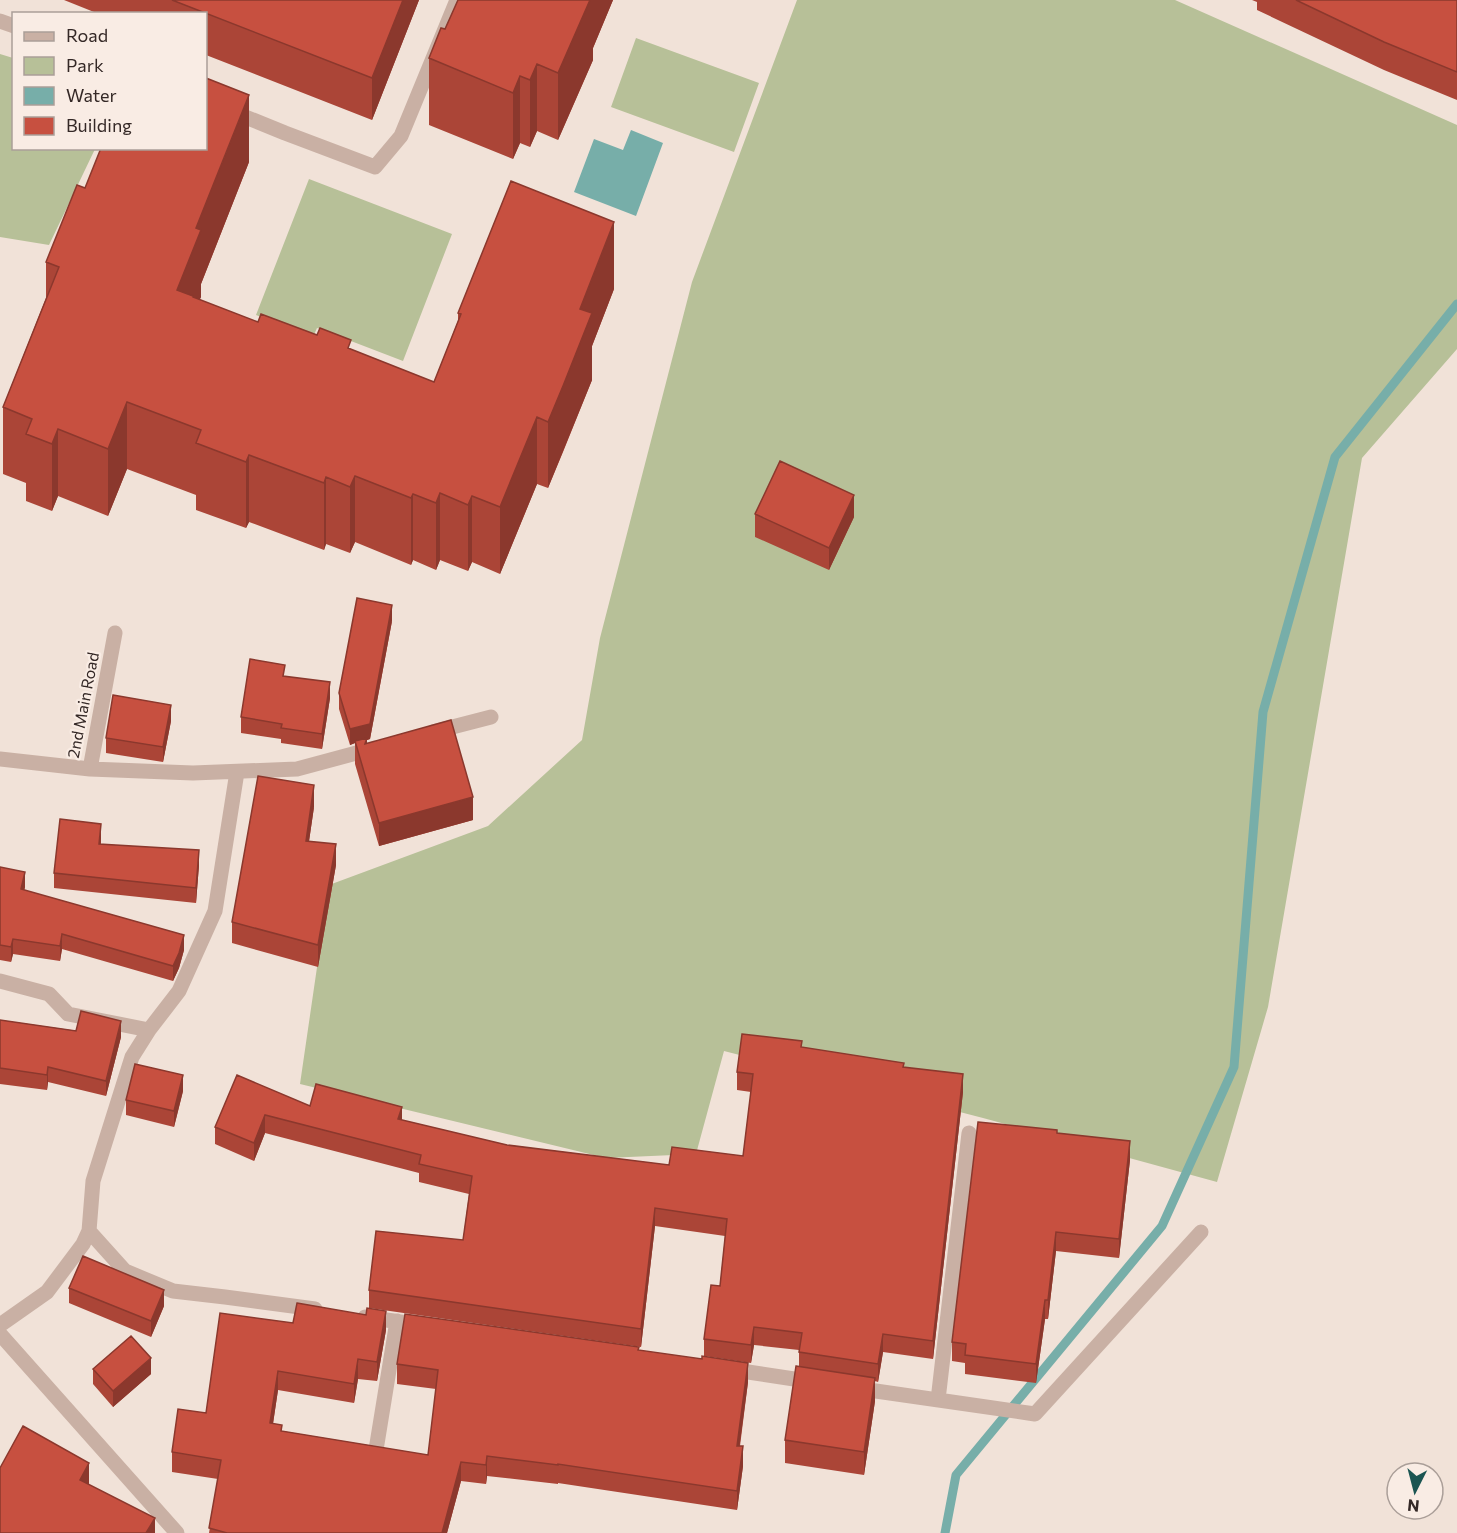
<svg xmlns="http://www.w3.org/2000/svg" width="1457" height="1533" viewBox="0 0 1457 1533" font-family="Commissioner,sans-serif">
<style>
.green{fill:#b7c098}
.water{fill:#77aea9}
.lines{fill:none;stroke-linecap:round;stroke-linejoin:round}
.stream{stroke:#77aea9;stroke-width:9}
.street{stroke:#c9b0a4;stroke-width:15}
.wall{fill:#ab4537}
.shaded-wall{fill:#8b382d}
.building{fill:#c75040;stroke:#8b382d;stroke-width:1.5}
.labels{text-anchor:middle;stroke-width:4.5;stroke-linejoin:round;paint-order:stroke}
.street-label{font-size:16px;fill:#342826;stroke:#f9ece4}
</style>
<rect width="100%" height="100%" fill="#f1e2d8"/>
<!-- green -->
<path class="green" d="M797 0H1175L1457 125V349L1362 458 1268 1007 1217 1182 983 1118 724 1051 696 1154 606 1158 300 1084 329 885 488 826 582 740 600 638 692 282Z
M636 38 759 83 734 152 611 107Z
M0 54 13 58 14 148 95 149 49 245 0 237Z
M309 179 452 234 403 361 317 328 313 337 256 315Z"/>
<!-- water -->
<path class="water" d="M631 130 663 143 636 216 574 192 594 139 623 150Z"/>
<g class="lines">
<!-- stream -->
<path class="stream" d="M945 1533 956 1475 1162 1226 1234 1067 1263 712 1335 457 1457 304"/>
<!-- street -->
<path class="street" d="M0 21 14 26
M206 101 285 133 375 167 401 136 457 0
M433 732 491 717
M0 759 90 769 115 633
M90 769 193 773 297 769 375 748
M0 981 49 994 68 1014 149 1030
M89 1231 125 1271 173 1291 225 1297 315 1309
M365 1317 422 1325
M0 1325 47 1292 83 1244 89 1231 93 1181 132 1057 149 1030 179 991 215 911 237 772
M0 1334 177 1533
M728 1369 814 1382
M855 1388 1035 1414 1201 1232
M938 1400 969 1133
M375 1456 397 1321"/>
</g>
<!-- wall -->
<path class="wall" d="M64 0H419L372 120 206 55V14H99Z
M458 0H613L593 48V60L558 140 537 131 530 147 520 143 513 159 429 125V58L445 29Z
M1252 0H1457V100L1384 70 1257 10V2Z
M249 162 201 284V297L199 300 258 322 351 350 434 382 458 321V313L614 289 592 346V380L563 452 548 488 537 484 500 574 472 562 468 571 440 560 436 570 413 560 411 565 355 542 350 553 326 544 324 550 249 522 246 528 196 510V495L127 469 108 516 58 496 52 511 26 501V483L3 474V407L46 298V262L85 188Z
M755 514 854 517 829 570 755 537Z
M392 621 370 739 367 740V743L473 820 379 846 355 764V743L350 745 339 709V693Z
M285 676 330 698 322 749 281 743V739L241 733V717Z
M171 721 163 762 106 753V738Z
M314 807 309 841 336 865 318 967 232 943V922Z
M101 839V844L199 865 196 903 54 888V873Z
M0 867 25 887 24 890 184 950 179 968 173 981 62 949 60 961 13 954 11 962 0 960Z
M0 1020 121 1037 106 1096 48 1082 47 1090 0 1084Z
M802 1047 904 1068 963 1092 933 1359 883 1352 878 1382 875 1381V1401L864 1475 785 1463V1440L799 1367V1350L754 1345 751 1363 704 1356V1339L720 1286 725 1236 655 1226 641 1347 369 1308V1290L463 1240 469 1194 419 1182V1173L265 1133 254 1161 215 1144V1127L310 1106 402 1120 507 1145 669 1165 743 1156 751 1092 737 1090V1072Z
M183 1091 174 1127 126 1115V1100Z
M1057 1133 1130 1160 1119 1258 1056 1251 1048 1319H1045L1036 1383 965 1374V1363L952 1361V1342Z
M69 1288 164 1306 151 1337 69 1303Z
M293 1323 386 1330 377 1381 358 1379 354 1403 278 1390 273 1424 282 1431 428 1455 436 1389 397 1384V1364L639 1350 748 1382 740 1446 743 1466 737 1510 558 1483V1484L487 1476 486 1484 461 1481 447 1533H209L218 1479 172 1472V1452L206 1413Z
M93 1369 151 1374 113 1407 93 1384Z"/>
<!-- shaded-wall -->
<path class="shaded-wall" d="M403 0H419L372 120V78Z
M588 0H613L593 48V60L558 140V73Z
M537 64V131L530 147V80Z
M520 76V143L513 159V93Z
M249 95V162L201 284V297L193 315 177 290 196 228Z
M614 222V289L592 346V380L548 488V422L580 309Z
M127 402V469L108 516V449Z
M537 417V484L500 574V507Z
M58 429V496L52 511V444Z
M249 455V522L246 528V462Z
M355 476V542L350 553V487Z
M326 477V544L324 550V483Z
M440 493V560L436 570V503Z
M413 494V560L411 565V498Z
M854 495V517L829 570V548Z
M472 496V562L468 571V505Z
M392 605V621L370 739 367 740V760L355 741V743L350 745V729Z
M330 682V698L322 749V734Z
M171 705V721L163 762V747Z
M314 785V807L306 862V841Z
M473 797V820L379 846V823Z
M101 824V839L99 859V844Z
M336 844V865L318 967V945Z
M199 850V865L196 903V888Z
M25 872V887L21 904V889Z
M62 934V949L60 961V946Z
M184 935V950L179 968 173 981V966Z
M13 939V954L11 962V947Z
M121 1021V1037L106 1096V1081Z
M48 1067V1082L47 1090V1075Z
M963 1074V1092L933 1359V1341Z
M183 1075V1091L174 1127V1111Z
M402 1107V1124L398 1119Z
M265 1115V1133L254 1161V1143Z
M1130 1141V1160L1119 1258V1239Z
M655 1208V1226L641 1347V1329Z
M1056 1232V1251L1048 1319V1300Z
M164 1290V1306L151 1337V1321Z
M1045 1300V1319L1036 1383V1364Z
M386 1311V1330L377 1381V1362Z
M754 1327V1345L751 1363V1345Z
M883 1334V1352L878 1382V1364Z
M151 1358V1374L113 1407V1391Z
M358 1359V1379L354 1403V1384Z
M748 1363V1382L737 1465V1446Z
M278 1371V1390L270 1443V1423Z
M875 1378V1401L864 1475V1452Z
M743 1446V1466L737 1510V1491Z
M487 1456V1476L486 1484V1465Z
M461 1462V1481L447 1533H442Z
M89 1463V1484L80 1501V1480Z
M155 1518V1533H146Z"/>
<!-- building -->
<path class="building" d="M172 0H403L372 78Z
M458 0H590L558 73 537 64 530 80 520 76 513 93 429 58 441 28 445 29Z
M1296 0H1457V72L1384 42Z
M206 78 249 95 196 228 201 230 177 290 193 296V297L258 322 261 314 317 335 320 328 351 340 348 348 434 382 461 314 458 313 511 181 614 222 580 309 592 313 563 386 548 422 537 417 500 507 472 496 468 505 440 493 436 503 413 494 411 498 355 476 350 487 326 477 324 483 249 455 246 462 196 443 201 430 127 402 108 449 58 429 52 444 26 434 32 419 3 407 59 267 46 262 77 185 85 188 101 148H206Z
M780 461 854 495 829 548 755 514Z
M357 598 392 605 370 724 350 729 339 693Z
M250 659 285 665 283 676 330 682 322 734 281 728 282 724 241 717Z
M113 695 171 705 163 747 106 738Z
M451 720 473 797 379 823 355 741 367 738 365 744Z
M258 776 314 785 306 841 336 844 318 945 232 922Z
M60 819 101 824 99 844 199 850 196 888 54 873Z
M0 867 25 872 21 889 184 935 179 953 173 966 62 934 60 946 13 939 11 947 0 945Z
M81 1011 121 1021 106 1081 48 1067 47 1075 0 1068V1020L76 1031Z
M742 1034 802 1041 801 1047 904 1063 903 1067 963 1074 933 1341 883 1334 878 1364 799 1352 802 1333 754 1327 751 1345 704 1339 711 1285 720 1286 727 1219 655 1208 641 1329 369 1290 376 1231 463 1240 472 1176 419 1164 421 1155 265 1115 254 1143 215 1127 237 1075 310 1106 316 1084 402 1107 398 1119 507 1145 669 1165 672 1147 743 1156 753 1074 737 1072Z
M135 1064 183 1075 174 1111 126 1100Z
M978 1122 1057 1130V1133L1130 1141 1119 1239 1056 1232 1048 1300H1045L1036 1364 965 1355 966 1344 952 1342Z
M83 1256 164 1290 151 1321 69 1288Z
M297 1303 366 1315 367 1308 386 1311 377 1362 358 1359 354 1384 278 1371 270 1423 282 1425 281 1431 428 1455 438 1370 397 1364 405 1314 639 1347 638 1350 702 1359V1356L748 1363 737 1446H743L737 1491 558 1464V1465L487 1456 486 1465 461 1462 442 1533H227L209 1528 221 1460 172 1452 178 1409 206 1413 220 1313 293 1323Z
M131 1336 151 1358 113 1391 93 1369Z
M796 1366 875 1378 864 1452 785 1440Z
M23 1426 89 1463 80 1480 155 1518 146 1533H0V1468Z"/>
<g class="labels">
<!-- street labels -->
<g class="street-label">
<text transform="translate(83 705) rotate(-79)" y="6">2nd Main Road</text>
</g>
</g>
<!-- legend -->
<rect x="12" y="12" width="195" height="138" fill="#f9ece4" stroke="#aa9e98" stroke-width="1.5"/>
<rect x="24" y="32" width="30" height="9" fill="#c9b0a4" stroke="#aa9e98" stroke-width="1.5"/>
<text x="66" y="42" font-size="18" fill="#342826">Road</text>
<rect x="24" y="57" width="30" height="18" fill="#b7c098" stroke="#aa9e98" stroke-width="1.5"/>
<text x="66" y="72" font-size="18" fill="#342826">Park</text>
<rect x="24" y="87" width="30" height="18" fill="#77aea9" stroke="#aa9e98" stroke-width="1.5"/>
<text x="66" y="102" font-size="18" fill="#342826">Water</text>
<rect x="24" y="117" width="30" height="18" fill="#c75040" stroke="#aa9e98" stroke-width="1.5"/>
<text x="66" y="132" font-size="18" fill="#342826">Building</text>
<!-- north arrow -->
<g transform="translate(1415 1491) rotate(186)"><circle r="28" fill="#f9ece4" stroke="#aa9e98" stroke-width="1.5"/>
<path d="M0-4.5L10 22L0 15L-10 22Z" fill="#1b5552"/>
<text y="-9" font-size="16" font-weight="bold" text-anchor="middle" fill="#342826">N</text>
</g>
</svg>
